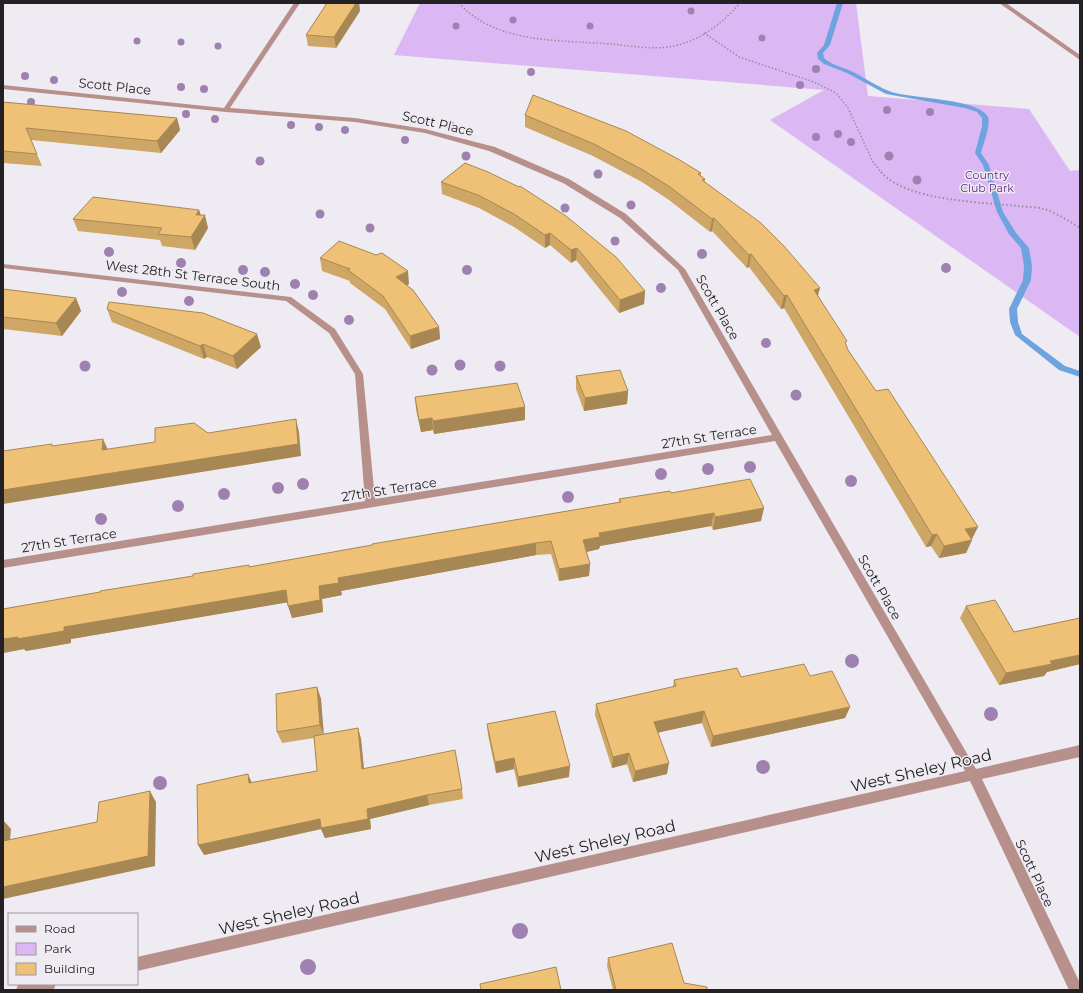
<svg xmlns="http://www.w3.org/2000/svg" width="1083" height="993" viewBox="0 0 1083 993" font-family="Montserrat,sans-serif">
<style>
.green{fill:#dbb7f4}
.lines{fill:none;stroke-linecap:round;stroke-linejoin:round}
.stream{fill:#6da4e0;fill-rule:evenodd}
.path-far1{stroke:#949196;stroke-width:1.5;stroke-dasharray:1.5 2;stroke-linecap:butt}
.path{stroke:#949196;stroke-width:2;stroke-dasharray:1.5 2.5;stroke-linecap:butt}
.minor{fill:#b7908c;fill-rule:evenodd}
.tree{fill:#9f81b1}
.wall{fill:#cea666}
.shaded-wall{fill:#a78753}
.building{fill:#efc177;stroke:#a78753}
.labels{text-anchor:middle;stroke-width:3;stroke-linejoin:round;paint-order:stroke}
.far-park-label{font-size:11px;fill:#5e2b7c;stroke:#efebf2}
.street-label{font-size:13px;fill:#232124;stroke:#efebf2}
.near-street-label{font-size:16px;fill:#232124;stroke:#efebf2}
</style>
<rect width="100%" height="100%" fill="#efebf2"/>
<!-- green -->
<path class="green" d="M420 3H856L868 96 1029 109 1070 171 1080 170V337L770 120 824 90 394 55Z"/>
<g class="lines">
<!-- stream -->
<path class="stream" d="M837 3H843L830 45 823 53 824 58C832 65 842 67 851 71 864 77 876 86 889 91 909 99 979 98 988 117 991 125 983 145 981 153L989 165 1003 212 1016 233 1029 248 1032 266 1031 280 1017 309 1018 322 1022 334 1065 366 1080 371V377L1059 370 1015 335 1010 322 1009 309 1023 280 1024 266 1021 248 1009 234 997 212 983 165 975 153 982 126V118L977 112 965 108 886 94 847 73 824 64 818 59 817 53 824 45Z"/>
<!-- path-far1 -->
<path class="path-far1" d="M459 3C495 44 561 40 611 44 633 46 656 51 678 45 702 39 724 22 740 3
M704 33 739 57 814 82 836 93 848 108 873 162 882 173"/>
<!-- path -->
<path class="path" d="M881 172C906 201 981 202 1018 206 1026 207 1037 207 1045 209 1058 214 1069 221 1080 228"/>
<!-- minor -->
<path class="minor" d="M294 3H300L230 108 355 118 425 129 495 147 569 179 626 214 685 269 976 769 1080 745V757L982 779 1080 983V990H1069L970 781 137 971V957L965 771 775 441 3 568V560L365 501 355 374 329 333 286 301 3 268V264L291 297 335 329 363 374 375 499 772 435 678 270 620 218 563 183 489 151 425 133 355 122 226 112 3 89V85L224 108Z
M999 3H1006L1080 55V60Z
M20 984H56L54 989 52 990H16L18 985Z"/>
</g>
<!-- trees -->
<g class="tree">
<circle cx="691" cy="11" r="3.5"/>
<circle cx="513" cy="20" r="3.5"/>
<circle cx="456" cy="26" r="3.5"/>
<circle cx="590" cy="26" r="3.5"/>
<circle cx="762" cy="38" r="3.5"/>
<circle cx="137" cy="41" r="3.5"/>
<circle cx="181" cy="42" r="3.5"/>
<circle cx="218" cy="46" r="3.5"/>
<circle cx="816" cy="69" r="4"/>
<circle cx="531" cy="72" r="4"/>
<circle cx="25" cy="76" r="4"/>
<circle cx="54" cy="80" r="4"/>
<circle cx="800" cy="85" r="4"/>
<circle cx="181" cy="87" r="4"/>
<circle cx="204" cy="89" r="4"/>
<circle cx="31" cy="102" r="4"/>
<circle cx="887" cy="110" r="4"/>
<circle cx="930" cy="112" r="4"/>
<circle cx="186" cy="114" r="4"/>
<circle cx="215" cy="119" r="4"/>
<circle cx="291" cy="125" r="4"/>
<circle cx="450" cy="125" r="4"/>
<circle cx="319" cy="127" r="4"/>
<circle cx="345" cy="130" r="4"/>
<circle cx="838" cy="134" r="4"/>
<circle cx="816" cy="137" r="4"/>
<circle cx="405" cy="140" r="4"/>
<circle cx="851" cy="142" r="4"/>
<circle cx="466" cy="156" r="4.5"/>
<circle cx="889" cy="156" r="4.5"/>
<circle cx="260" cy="161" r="4.5"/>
<circle cx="598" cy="174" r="4.5"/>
<circle cx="917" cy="180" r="4.5"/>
<circle cx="631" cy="205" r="4.5"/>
<circle cx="565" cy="208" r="4.5"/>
<circle cx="320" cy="214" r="4.5"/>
<circle cx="370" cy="228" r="4.5"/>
<circle cx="615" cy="241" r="4.5"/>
<circle cx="109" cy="252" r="5"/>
<circle cx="702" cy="254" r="5"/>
<circle cx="181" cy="263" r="5"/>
<circle cx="946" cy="268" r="5"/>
<circle cx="243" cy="270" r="5"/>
<circle cx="467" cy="270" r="5"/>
<circle cx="265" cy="272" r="5"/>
<circle cx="295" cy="284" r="5"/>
<circle cx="661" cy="288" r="5"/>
<circle cx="122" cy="292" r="5"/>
<circle cx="313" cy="295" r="5"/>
<circle cx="189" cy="301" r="5"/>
<circle cx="349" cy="320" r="5"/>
<circle cx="766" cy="343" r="5"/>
<circle cx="460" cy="365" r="5.5"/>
<circle cx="85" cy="366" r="5.5"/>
<circle cx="500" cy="366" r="5.5"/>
<circle cx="432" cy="370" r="5.5"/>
<circle cx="796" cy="395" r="5.5"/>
<circle cx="750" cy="467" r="6"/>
<circle cx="708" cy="469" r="6"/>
<circle cx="661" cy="474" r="6"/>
<circle cx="851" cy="481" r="6"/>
<circle cx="303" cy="484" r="6"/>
<circle cx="278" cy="488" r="6"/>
<circle cx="224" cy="494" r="6"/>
<circle cx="568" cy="497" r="6"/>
<circle cx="178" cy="506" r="6"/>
<circle cx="101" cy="519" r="6"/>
<circle cx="852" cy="661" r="7"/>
<circle cx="991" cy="714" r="7"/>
<circle cx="763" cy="767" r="7"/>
<circle cx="160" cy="783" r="7"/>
<circle cx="520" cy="931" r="8"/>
<circle cx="308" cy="967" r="8"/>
</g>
<!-- wall -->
<path class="wall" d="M327 3H359L360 11 336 48 308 46 306 35Z
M3 102 177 118 180 130 161 153 31 140 42 166 3 163Z
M525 115 701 173V176L705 179V182L820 288 818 295 848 350 972 539V540L966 553 939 558 931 546 926 547 784 308 781 309 749 267 747 268 712 231 710 232 669 200 642 182 593 156 525 127Z
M465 163 645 291 644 304 619 313 576 260 571 263 550 245 545 248 514 227 479 208 442 194 441 182Z
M199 210 201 215 208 228 195 250 162 246 160 240 78 231 73 219Z
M320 258 409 284 407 285 439 327 440 339 411 349 385 309 350 283V281L322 271Z
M3 289 76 298 81 311 62 336 3 329Z
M107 309 261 347 237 369 207 357 204 359 112 322Z
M576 376 628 391 627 404 584 411 576 389Z
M415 397 525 407V420L434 434 433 430 421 432 416 410Z
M671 493 761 521 713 530 711 526 600 546 599 549 586 552 590 564 589 576 559 581 551 554 536 555 341 591 342 595 322 599 323 612 292 618 288 602 71 639V643L26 651 24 649 3 653V609L193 576 249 565V567L619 502V499Z
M966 606 1014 632 1080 618V664L1047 672 1044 676 999 685 960 618Z
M810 676 850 707 845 718 711 747 702 723 658 732 667 774 633 782 627 764 612 768 595 715 596 704 673 687 674 680 741 677Z
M317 687 321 699 323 734 358 728 361 739 364 769 462 789 463 799 429 805 370 819 371 829 325 838 321 829 204 855 252 783 317 771 314 738 282 743 277 732Z
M487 724 569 777 518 787 514 769 496 773 488 735Z
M608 958 684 983 707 990H613L607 966Z"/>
<!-- shaded-wall -->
<path class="shaded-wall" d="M356 3H359L360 11 336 48 334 37Z
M177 118 180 130 161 153 157 141Z
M199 210 202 220 205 215 208 228 195 250 191 237 196 215Z
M714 218 712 231 710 232 712 219Z
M550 233V245L545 248V235Z
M577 248 576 260 571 263V250Z
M751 254 749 267 747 268 749 255Z
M408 271 409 284 398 290 396 277Z
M820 288 816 301 814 290Z
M645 291 644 304 619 313 620 300Z
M787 295 784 308 781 309 784 296Z
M76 298 81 311 62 336 56 323Z
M439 327 440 339 411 349 410 336Z
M257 334 261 347 237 369 233 356Z
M203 344 207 357 204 359 200 346Z
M628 391 627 404 584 411 585 398Z
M525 407V420L434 434 433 421Z
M432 418 433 430 421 432 419 420Z
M296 419 299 432 301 456 3 504V490Z
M103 439 109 452 102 450Z
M764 508 761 521 713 530 715 517Z
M714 513 711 526 600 546 599 549 582 553 583 540 599 533Z
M978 527 972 539 958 542 965 529Z
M937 534 931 546 926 547 932 535Z
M972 540 966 553 939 558 944 546Z
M536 543V555L341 591 342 595 322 599 323 612 292 618 288 606 319 586 338 578Z
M590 564 589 576 559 581V569Z
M286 590 290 602 71 639V643L26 651 24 649 3 653V639L64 627Z
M1080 655V664L1047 672 1044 676 999 685 1006 673 1050 661Z
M317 687 321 699 324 736 320 725Z
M850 707 845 718 711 747 713 736Z
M704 711 702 723 652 734 654 722Z
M358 728 361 739 365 780 362 769Z
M629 753 627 764 612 768 613 757Z
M514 758V769L496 773 495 762Z
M669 763 667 774 633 782 635 771Z
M570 766 569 777 518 787V777Z
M248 774 253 785 249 783Z
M150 791 156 802 155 866 3 899V887Z
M427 795 429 805 370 819 371 829 325 838 321 829 204 855 198 845 367 809Z
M3 820 11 829 9 852 3 846Z"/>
<!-- building -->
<path class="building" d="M327 3H356L334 37 306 35Z
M533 95 626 131 678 159 701 173 698 174 705 179 702 180 761 223 784 246 820 288 814 290 847 341 845 342 848 350 876 391 888 389 978 527 965 529 972 540 944 546 937 534 932 535 787 295 784 296 751 254 749 255 714 218 712 219 670 187 643 170 594 144 525 115Z
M3 102 177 118 157 141 26 128 37 154 3 151Z
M465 163 488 172 519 187 520 186 566 216 616 257 645 291 620 300 577 248 571 250 550 233 545 235 514 214 478 195 441 182Z
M93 197 199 210 196 215H205L191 237 158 234 162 228 73 219Z
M339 241 376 255 382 253 408 271 396 277 413 290 439 327 410 336 383 296 348 270 350 269 320 258Z
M3 289 76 298 56 323 3 317Z
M109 302 203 313 257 334 233 356 203 344 200 346 107 309Z
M620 370 628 391 585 398 576 376Z
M517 383 525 407 433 421 432 418 419 420 415 397Z
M296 419 298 444 3 490V451L52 444V446L103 439 102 450 155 442V428L194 423 208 433Z
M750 479 764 508 715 517 714 513 599 533 600 537 583 540 590 564 559 569 551 541 536 543 338 578 339 583 319 586 320 600 288 606 286 590 64 627V631L17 639 18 637 3 639V609L100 592V591L193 576V574L249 565V567L372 545V544L621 502 619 499 670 491 671 493Z
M995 600 1014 632 1080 618V655L1050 661 1052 664 1006 673 966 606Z
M804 664 810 676 832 671 850 707 713 736 704 711 654 722 669 763 635 771 629 753 613 757 596 704 676 686 674 680 737 668 741 677Z
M317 687 320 725 277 732 276 694Z
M555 711 570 766 518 777 514 758 495 762 487 724Z
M358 728 362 769 455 750 462 789 427 795 367 809 368 819 321 828 320 819 198 845 197 785 248 774 249 783 317 771 314 736Z
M150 791 148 856 3 887V841L97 822 99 802Z
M672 943 684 983 707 987V990H616L608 958Z
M556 967 561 990H481L480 984Z"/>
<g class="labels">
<!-- far-park labels -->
<g class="far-park-label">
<text x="987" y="179">Country<tspan x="987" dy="13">Club Park</tspan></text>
</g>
<!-- street labels -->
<g class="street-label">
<text transform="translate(115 86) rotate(6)" y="5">Scott Place</text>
<text transform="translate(438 123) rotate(13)" y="5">Scott Place</text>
<text transform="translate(193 275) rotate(7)" y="5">West 28th St Terrace South</text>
<text transform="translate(718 307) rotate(60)" y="5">Scott Place</text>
<text transform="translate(709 436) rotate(-9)" y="5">27th St Terrace</text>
<text transform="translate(389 489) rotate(-9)" y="5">27th St Terrace</text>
<text transform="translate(69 540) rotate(-9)" y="5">27th St Terrace</text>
<text transform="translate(880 587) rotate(60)" y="5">Scott Place</text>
<text transform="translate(1035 873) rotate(65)" y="5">Scott Place</text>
</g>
<!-- near-street labels -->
<g class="near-street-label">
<text transform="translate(921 770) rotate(-13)" y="6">West Sheley Road</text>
<text transform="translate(605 841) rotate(-13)" y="6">West Sheley Road</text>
<text transform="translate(289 913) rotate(-13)" y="6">West Sheley Road</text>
</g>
</g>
<!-- border -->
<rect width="1083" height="993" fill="none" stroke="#232124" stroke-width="8"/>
<!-- legend -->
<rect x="8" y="913" width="130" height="72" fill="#efebf2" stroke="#9d9aa0"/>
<rect x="16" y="926" width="20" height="6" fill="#b7908c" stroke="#9d9aa0"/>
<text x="44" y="933" font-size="12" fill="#232124">Road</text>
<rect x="16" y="943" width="20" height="12" fill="#dbb7f4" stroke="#9d9aa0"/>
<text x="44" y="953" font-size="12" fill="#232124">Park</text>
<rect x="16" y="963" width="20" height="12" fill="#efc177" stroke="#9d9aa0"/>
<text x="44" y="973" font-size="12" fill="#232124">Building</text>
</svg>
